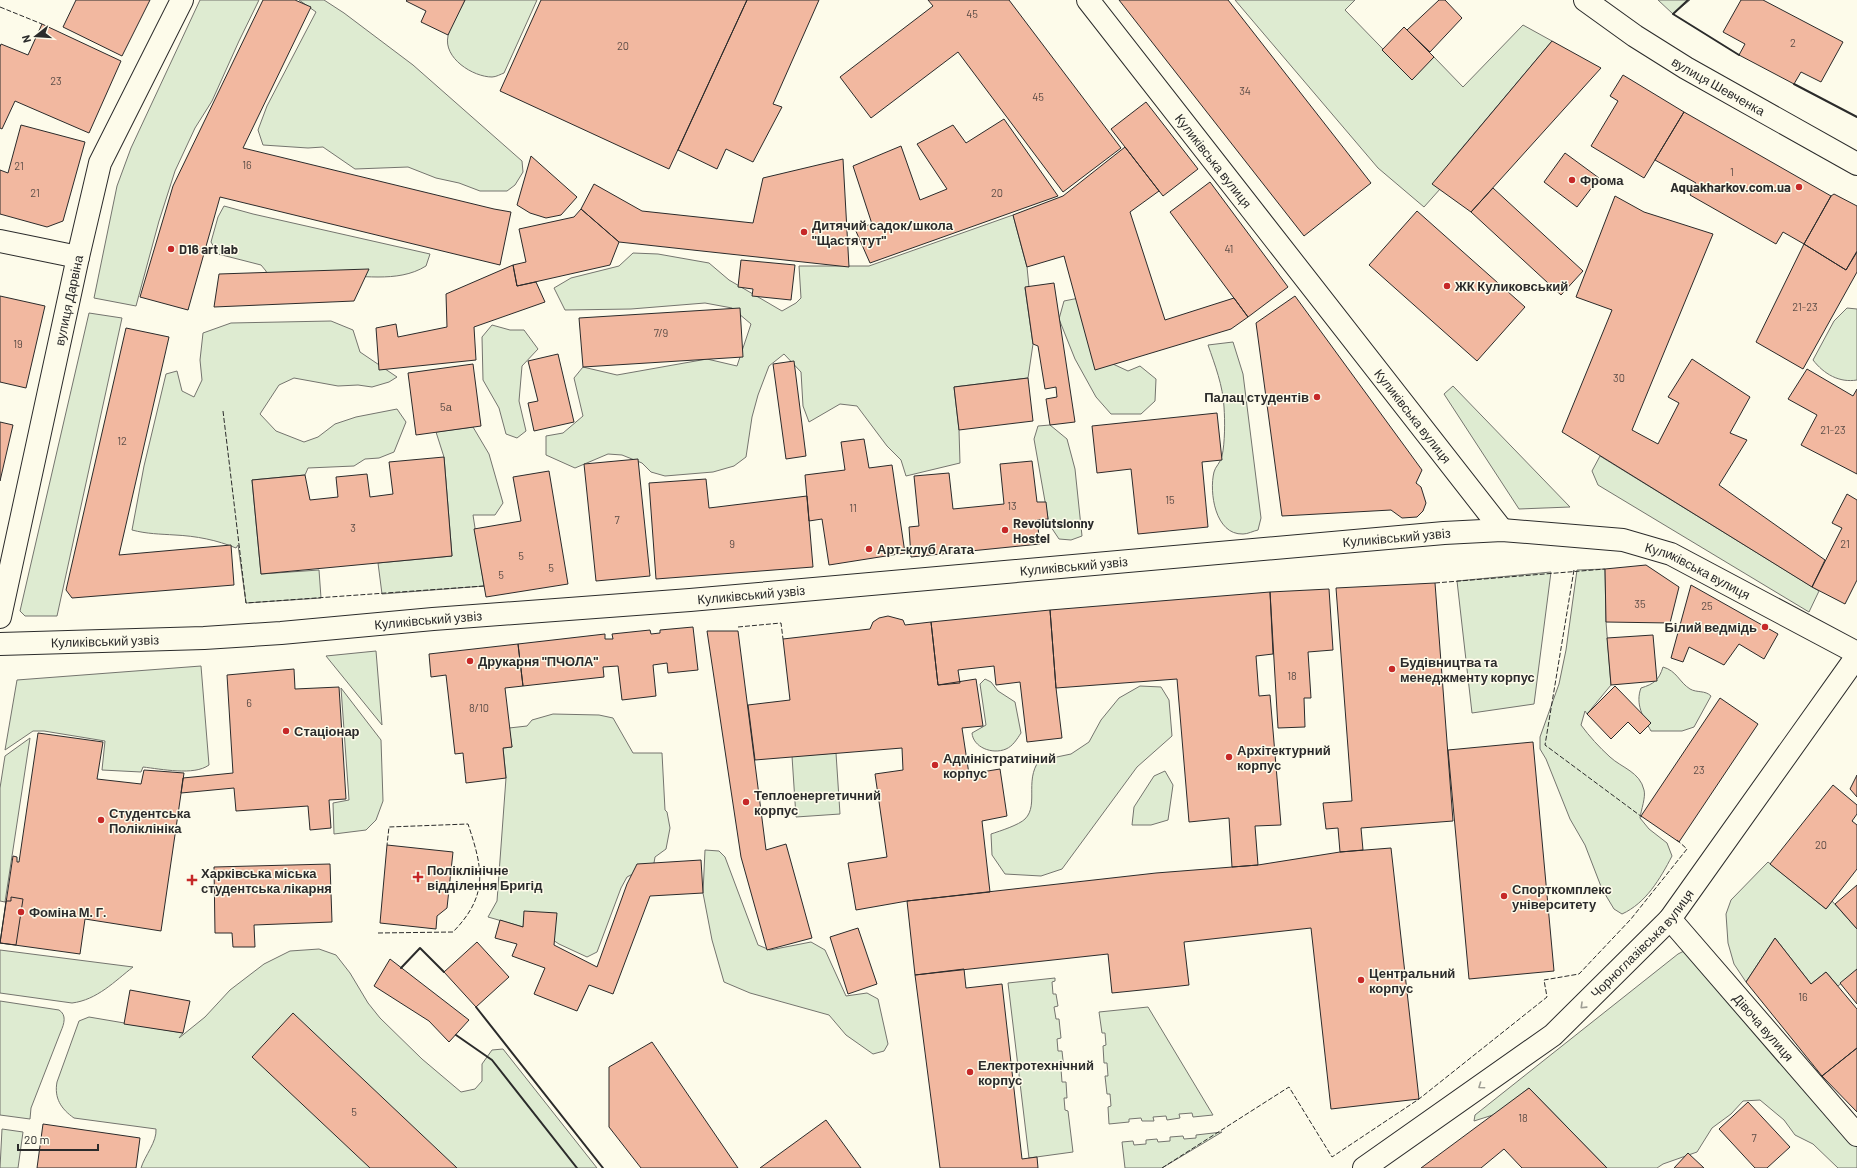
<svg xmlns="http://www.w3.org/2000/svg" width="1857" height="1168" viewBox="0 0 1857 1168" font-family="Barlow,sans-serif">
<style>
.green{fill:#deebd1;stroke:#74746e}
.building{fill:#f2b8a0;stroke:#2b2b2b}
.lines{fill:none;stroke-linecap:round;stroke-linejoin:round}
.minor-casing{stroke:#2b2b2b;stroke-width:24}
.major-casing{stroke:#2b2b2b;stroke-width:24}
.minor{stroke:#fdfbea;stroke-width:22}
.major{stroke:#fdfbea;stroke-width:22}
.fence{stroke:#2b2b2b;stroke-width:1;stroke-dasharray:5 2;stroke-linecap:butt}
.wall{stroke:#2b2b2b;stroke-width:2}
.oneway{stroke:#9e9d94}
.poi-dot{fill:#c62828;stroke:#fdfbea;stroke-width:1.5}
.labels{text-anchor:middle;stroke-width:3;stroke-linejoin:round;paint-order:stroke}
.number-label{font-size:11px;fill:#5d4e48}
.street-label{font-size:13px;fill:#2b2b2b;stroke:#fdfbea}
.poi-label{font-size:13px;font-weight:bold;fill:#2b2b2b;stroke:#fdfbea;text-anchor:start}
</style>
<rect width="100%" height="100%" fill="#fdfbea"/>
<!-- green -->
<path class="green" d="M200 0H259L239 41 212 101 195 128 175 171 159 221 136 306 94 298 117 186 131 148Z
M299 0H324L344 13 413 65 522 161 523 172 515 185 507 191H480L459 183 436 178 408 167 355 169 323 147 308 148 263 145 258 130 267 106 316 12Z
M465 0H537L504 73C501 74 496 77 492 77 473 77 443 58 448 36 450 24 460 11 465 0Z
M1235 0H1355L1345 10 1412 79 1434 57 1463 87 1523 25 1552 41 1451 161 1457 170 1424 207 1378 168Z
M1658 0H1690L1673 14Z
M224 206 253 214 430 254 426 266C397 284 360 274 327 276 308 277 289 281 270 284L266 271 261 265 218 254 211 242 218 217Z
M1013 215 1027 267 1029 287 1025 288 1033 344 1028 378 954 387 959 430 960 463 906 476 901 460 887 446 857 406 840 404 809 422 803 406 801 372 784 354 769 366 758 395 752 417 746 457 734 466 713 472 665 476 651 472 642 463 622 455 608 454 575 468 546 455V436L563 433 583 416 574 378 583 367 617 375 707 359 737 366 751 324 732 308 705 303 631 309 565 310 554 288 571 278 619 266 633 253 658 254 709 263 729 280 782 311 796 303 801 298 799 266H869Z
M1079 298 1100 358 1128 371 1140 366 1156 379 1155 401 1141 414H1111L1096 397 1075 359 1059 319 1064 301Z
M1847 308 1857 309V380C1839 383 1824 374 1813 360L1834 321Z
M89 313 122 318 57 616H25L20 611Z
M331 321 353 330 360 352 397 377 389 382 372 387 358 385 338 386 294 378 279 385 260 414 276 431 304 442 318 437 335 424 356 417 397 409 406 422 394 452 379 458 365 459 354 466 308 468 305 475 252 480 261 574 319 570 321 598 246 603 238 545 236 548C217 540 196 536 175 535 160 534 147 534 132 530L144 466 166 374 177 371 182 391 194 397 202 380 200 360 203 333 231 323Z
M492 325 510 330H524L538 349 522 366 519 401 526 431 517 438 506 434 499 408 483 380 482 337Z
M1233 342 1243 374 1261 518 1258 530C1253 531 1248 534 1243 534 1215 535 1209 492 1214 472 1215 467 1221 462 1222 456 1225 443 1225 421 1224 407 1223 386 1215 365 1208 345Z
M1453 386 1570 507 1519 509 1444 394Z
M1050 425 1067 439 1075 469 1082 536 1071 540 1059 539 1049 524 1034 439 1038 426Z
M473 427 489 454 503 503 495 515H473L484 586 382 594 378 563 452 556 444 457 436 432Z
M1600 456 1819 591 1809 612 1598 485 1592 471Z
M1605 569 1606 622 1611 685 1587 714 1585 711 1581 725C1589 736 1599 747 1610 757 1622 768 1640 772 1644 790 1646 797 1641 810 1640 818L1649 829 1667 843 1672 856C1660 879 1646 903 1622 914L1614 909 1602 889 1585 845 1570 819 1546 759 1540 749V737L1559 684 1566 650 1577 570Z
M1551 572 1534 704 1472 713 1457 581Z
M376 651 382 725 326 656Z
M201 666 209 765C194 776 161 769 143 767L141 772 102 770 105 741 44 731H33L5 750 17 680Z
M1663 667C1677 671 1679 682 1690 689 1697 693 1705 690 1711 696L1694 727 1682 731H1651C1643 717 1635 704 1641 688 1654 684 1659 680 1663 667Z
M985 679 991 682 998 691 1015 702 1021 733C1017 739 1013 746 1006 749 992 755 973 747 972 733L986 725 980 684Z
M1140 686 1161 687 1169 700 1172 736 1137 767 1062 869 1041 876 1005 874 992 855 991 834C1000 831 1019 825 1025 819 1040 804 1022 777 1043 756L1052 758 1071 754 1089 742 1101 720 1119 698Z
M341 688 381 740 383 801 376 820 366 830 334 834 333 803 349 800Z
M553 714 599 715 613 718 633 753H662L665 810 667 812 670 828 666 849 655 857 654 863 627 877 621 888 597 952 587 957 559 944 524 921 523 927 488 917 497 901 506 778 503 748 512 747 509 728 527 726 532 720Z
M30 738 5 902 0 901V788L5 756Z
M836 753 840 814 796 817 792 756Z
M1165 771 1173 785 1168 820 1151 825H1132L1134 807 1154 776Z
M705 850 719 851 725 857 758 945 770 950 811 942 825 950 846 996 867 993 878 999 888 1044 884 1051 873 1054 846 1035 829 1015 750 993 724 982 712 940 703 893Z
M1768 862 1826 909 1832 901 1857 929V970L1838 986 1826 972 1811 984 1775 938 1746 982 1734 964 1728 943 1726 914 1731 900Z
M319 949 336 955 350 973 368 1003 380 1018 422 1059 461 1092 475 1089 482 1081V1064L492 1050 503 1049 597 1168H141C145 1155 157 1142 156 1129L74 1118C61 1109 54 1098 57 1082L79 1021 89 1017 183 1033 179 1038 205 1017 230 990 264 964 290 951Z
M0 950 133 967C115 981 97 1000 72 1003L0 993Z
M1684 951 1857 1143V1168H1838L1813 1144 1795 1135 1784 1120 1760 1100 1743 1101 1731 1114 1712 1128 1697 1152 1663 1164 1657 1168H1607L1529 1088 1496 1114 1474 1121 1475 1115 1678 954Z
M1055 978V981L1052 982 1053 994H1056L1058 1006 1054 1007 1056 1019H1059L1061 1038 1057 1039 1058 1051H1062L1064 1069H1061L1062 1082H1066L1067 1098H1064L1065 1110 1068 1111 1073 1152 1029 1158 1008 983Z
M0 1001 59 1010C67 1015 64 1024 61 1031L31 1108 30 1119 0 1115Z
M1148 1007 1213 1115 1193 1117 1192 1113 1179 1114 1180 1118 1167 1120 1166 1116 1153 1117 1154 1121H1142L1141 1118 1129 1119V1122L1109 1124 1108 1107 1111 1106 1110 1094H1107L1105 1076H1108L1107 1063H1104L1103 1046 1106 1045 1105 1033H1102L1099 1012Z
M2 1129 23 1132 18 1168H0Z
M1222 1132 1162 1168H1125L1122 1142 1133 1141 1134 1145 1146 1144V1140L1157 1139 1158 1142 1170 1141V1137L1183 1136 1184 1139 1196 1138V1135Z"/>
<!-- building -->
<path class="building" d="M76 0H150L122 56 63 27Z
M263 0H295L311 7 243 148 494 209 511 212 500 265 220 197 188 310 140 297 173 186Z
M407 0H465L448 35 421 22 426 11 406 1Z
M541 0H747L669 169 500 91Z
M747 0H819L773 104 782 107 753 162 726 149 717 169 678 150Z
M928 0H1009L1121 148 1063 192 958 52 871 118 840 77 933 6Z
M1119 0H1228L1371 183 1304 236Z
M1439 0H1445L1462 18 1430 52 1407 30Z
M1741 0H1763L1843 42 1821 82 1801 72 1794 84 1739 55 1745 44 1723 32Z
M42 24 121 61 89 133 15 101 2 129 0 128V47L1 44 28 55Z
M1404 27 1434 57 1412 80 1382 50Z
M1552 41 1601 68 1471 212 1432 184Z
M1623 75 1684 112 1644 178 1591 146 1618 101 1610 96Z
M1146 102 1198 169 1163 196 1111 129Z
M1684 112 1831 196 1804 244 1783 232 1776 244 1690 195 1696 183 1655 160Z
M1004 119 1058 196 870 263 855 229 872 224 853 166 901 146 920 200 947 189 917 144 953 125 966 143Z
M21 125 85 142 63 221 47 227 0 214V170L8 173Z
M1125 147 1159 191 1130 212 1165 320 1234 298 1248 317 1231 329 1095 370 1064 256 1027 267 1013 215 1063 196Z
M1565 153 1599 178 1577 207 1544 182Z
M531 156 577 197 561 215 546 218 530 213 517 205Z
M843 159 849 267 619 242 581 209 594 184 642 211 753 223 763 178Z
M1210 182 1288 287 1248 317 1170 212Z
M1493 188 1583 271 1561 295 1471 212Z
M1834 194 1857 206V251L1846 270 1804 244 1831 196Z
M1615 196 1644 212 1713 234 1632 430 1658 444 1679 403 1668 397 1692 359 1750 397 1730 433 1747 440 1719 485 1825 560 1812 587 1562 432 1612 310 1576 297Z
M581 209 619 242 610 265 517 286 513 265 526 262 519 229 574 217Z
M1417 211 1525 307 1477 361 1369 265Z
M1804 244 1846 270 1857 252V272L1803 369 1756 342Z
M741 260 795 265 791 300 752 296 753 289 738 287Z
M513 265 517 286 536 282 545 302 474 327 476 360 379 370 376 328 396 324 398 337 447 327 446 294Z
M369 269 354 301 214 307 219 274Z
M1054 283 1075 422 1050 425 1046 399 1057 397 1056 387 1045 389 1038 346 1033 344 1025 287Z
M0 296 45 306 26 388 0 382Z
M1295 296 1422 470 1416 483 1421 487 1426 503 1423 511 1417 517 1402 518 1391 510 1282 516 1256 323Z
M740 308 743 357 583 367 579 318Z
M126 328 169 337 119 555 231 545 234 585 72 598 66 590Z
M558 354 574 422 534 431 528 403 538 401 528 361Z
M794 361 806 456 786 459 773 364Z
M473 364 481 426 416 435 408 373Z
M1807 369 1853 396 1857 389V474L1801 445 1817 415 1788 399Z
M1028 378 1033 421 959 430 954 387Z
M1217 413 1222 460 1202 462 1208 527 1138 534 1131 469 1097 473 1092 426Z
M0 422 13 425 0 481Z
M864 439 869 468 892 465 905 553 829 565 822 519 809 521 805 475 845 470 841 442Z
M444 457 452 556 261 574 252 480 305 475 310 500 338 497 336 477 367 474 370 497 393 494 389 462Z
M638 459 650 576 596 581 584 464Z
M1032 461 1037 502H1046L1048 519 1037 520 1040 544 911 557 909 527 919 526 914 476 949 473 953 509 1004 504 1000 464Z
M549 471 568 584 486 597 474 529 521 521 513 477Z
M706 479 709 508 807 496 813 567 656 579 649 483Z
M1847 494 1857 500V580L1845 604 1812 587 1842 528 1832 523Z
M1646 565 1679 587 1670 623 1606 622 1605 569Z
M1435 583 1453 821 1361 828 1363 850 1340 852 1338 828 1326 829 1323 803 1352 801 1336 588Z
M1691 585 1778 634 1764 659 1739 644 1724 665 1689 647 1683 662 1671 658Z
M1329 589 1333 650 1308 652 1311 698H1304L1305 727 1278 728 1270 592Z
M1270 592 1273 654 1256 656 1259 696 1270 695 1281 825 1255 826 1258 865 1232 867 1229 818 1189 822 1177 679 1056 688 1050 610Z
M1050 610 1056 688 1062 738 1027 742 1020 682 996 685 994 666 958 670 960 683 938 685 931 622Z
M888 616 903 620 905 625 931 622 938 685 976 679 983 726 962 728 969 774 1000 769 1007 816 982 821 990 892 907 901 856 910 848 863 887 857 875 774 903 770 902 748 755 760 748 705 790 700 783 639 870 629 873 622 879 618Z
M693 627 698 670 668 673 667 663 653 665 656 696 622 700 618 666 603 667 604 677 523 686 518 644 605 634V639H613L612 634 650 630 651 634 660 633V630Z
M707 631H738L766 850 786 844 812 938 767 950 741 857Z
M1653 635 1657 681 1611 685 1607 638Z
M518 644 523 686 505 688 512 747 503 748 506 778 466 783 463 753 455 754 446 675 431 677 429 654Z
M294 669 295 689 339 687 346 799 329 800 331 828 310 830 308 806 236 811 234 788 181 793 183 778 233 773 227 675Z
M1615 686 1651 723 1640 734 1628 722 1611 739 1587 714Z
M1720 698 1758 724 1679 842 1641 816Z
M38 733 103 742 97 779 141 784 144 770 184 773 161 931 85 919 80 954 0 943 13 856 17 857V862H19Z
M1533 742 1554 971 1469 979 1448 750Z
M1857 775V797L1850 789Z
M1833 785 1857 805V814L1852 821 1857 825V869L1826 909 1770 864Z
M387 845 453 852 447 908 437 916 436 929 380 923Z
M1391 848 1419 1099 1331 1109 1311 928 1184 942 1189 985 1171 987 1112 993 1108 954 915 975 907 901 1156 873 1258 865 1340 852Z
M701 860 703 893 650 896 613 994 589 985 577 1011 534 994 545 968 512 956 517 944 495 938 500 920 523 927 524 911 557 913 554 945 597 967 627 884 637 864Z
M330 864 332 922 254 925 255 947H233L232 933H215L214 867Z
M1857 885V929L1835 904Z
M11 897 23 899 16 945 0 943 6 901H11Z
M858 928 877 984 848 994 830 937Z
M1775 938 1811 984 1826 972 1857 1009V1048L1822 1076 1746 982Z
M477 942 509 977 476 1007 444 972Z
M390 959 469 1020 449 1042 429 1021 374 986Z
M964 969 966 988 1002 984 1022 1159 1037 1157 1038 1168H940L915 975Z
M1857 969V1004L1840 983Z
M130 990 190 1001 183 1033 124 1024Z
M293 1013 457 1168H370L252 1057Z
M652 1042 738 1168H641L609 1127V1067Z
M1857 1048V1112L1822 1076Z
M1529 1088 1607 1168H1522L1504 1149 1481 1168H1421Z
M1748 1102 1790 1147 1767 1168H1755L1719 1129Z
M826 1120 861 1168H760Z
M43 1124 140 1138 136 1168H37Z
M1688 1153 1704 1168H1674Z"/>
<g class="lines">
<!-- minor casing -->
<g class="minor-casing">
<g id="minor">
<path id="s1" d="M1088 0 1502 530"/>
<path d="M0 241 78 257"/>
<path id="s2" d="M0 617 78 257 100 163 182 0"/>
<path id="s3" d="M0 644 204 638 281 633 433 619 690 600 1444 533 1502 530 1623 540 1671 554 1857 653"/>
<path id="s4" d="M1670 919 1857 1135"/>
<path id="s5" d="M1364 1168 1553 1035 1670 919 1857 656"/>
</g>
</g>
<!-- major casing -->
<g class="major-casing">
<g id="major">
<path id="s6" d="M1585 0 1635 36 1686 68 1857 164"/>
</g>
</g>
<!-- minor -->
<use href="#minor" class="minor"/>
<!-- major -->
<use href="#major" class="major"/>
<!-- fence -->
<path class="fence" d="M0 7 42 24
M223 411 246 603 484 586
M1574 570 1545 745 1642 817
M1435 583 1605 569
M738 627 781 623 783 639
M378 933 453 932C489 895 483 869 468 824L389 827 387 845
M1162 1168 1289 1087 1332 1157 1419 1099 1547 997 1544 980 1579 974 1631 919 1687 849 1677 840"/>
<!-- wall -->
<path class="wall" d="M1688 0 1673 14 1739 55
M1794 84 1857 117
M401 968 420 948 444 972
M476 1007 603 1168
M456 1035 492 1060 577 1168"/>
</g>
<!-- one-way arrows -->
<defs><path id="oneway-chevron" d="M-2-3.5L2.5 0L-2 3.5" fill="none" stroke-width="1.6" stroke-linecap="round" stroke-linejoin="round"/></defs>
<g class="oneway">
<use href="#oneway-chevron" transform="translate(1583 1006) rotate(136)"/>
<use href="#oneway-chevron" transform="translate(1481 1086) rotate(145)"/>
</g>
<!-- markers -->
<g class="poi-dot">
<circle cx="1572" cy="180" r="4"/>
<circle cx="1799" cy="187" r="4"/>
<circle cx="804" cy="232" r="4"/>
<circle cx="171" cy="249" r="4"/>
<circle cx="1447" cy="286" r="4"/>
<circle cx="1317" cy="397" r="4"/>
<circle cx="1005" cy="530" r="4"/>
<circle cx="869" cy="549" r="4"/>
<circle cx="1765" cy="627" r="4"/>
<circle cx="470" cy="661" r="4"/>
<circle cx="1392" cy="669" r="4"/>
<circle cx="286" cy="731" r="4"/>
<circle cx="1229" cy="757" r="4"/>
<circle cx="935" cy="765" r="4"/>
<circle cx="746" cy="802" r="4"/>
<circle cx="101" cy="820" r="4"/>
<path d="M416 871h4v4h4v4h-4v4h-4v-4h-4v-4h4z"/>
<path d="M190 874h4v4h4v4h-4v4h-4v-4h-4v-4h4z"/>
<circle cx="1504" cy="896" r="4"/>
<circle cx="21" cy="912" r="4"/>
<circle cx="1361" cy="980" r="4"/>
<circle cx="970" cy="1072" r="4"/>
</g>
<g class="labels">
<!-- number labels -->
<g class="number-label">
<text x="972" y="18">45</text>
<text x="1793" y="47">2</text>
<text x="623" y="50">20</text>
<text x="56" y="85">23</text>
<text x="1245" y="95">34</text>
<text x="1038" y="101">45</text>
<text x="247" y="169">16</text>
<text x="19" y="170">21</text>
<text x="1732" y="176">1</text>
<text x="35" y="197">21</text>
<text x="997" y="197">20</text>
<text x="1229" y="253">41</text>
<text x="1805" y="311">21-23</text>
<text x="661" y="337">7/9</text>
<text x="18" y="348">19</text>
<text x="1619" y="382">30</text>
<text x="446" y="411">5а</text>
<text x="1833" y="434">21-23</text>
<text x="122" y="445">12</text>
<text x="1170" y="504">15</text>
<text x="1012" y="510">13</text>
<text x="853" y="512">11</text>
<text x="617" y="524">7</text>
<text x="353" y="532">3</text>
<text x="732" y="548">9</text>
<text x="1845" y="548">21</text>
<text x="521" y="560">5</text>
<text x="551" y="572">5</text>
<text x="501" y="579">5</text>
<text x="1640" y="608">35</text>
<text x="1707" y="610">25</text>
<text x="1292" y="680">18</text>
<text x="249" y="707">6</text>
<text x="479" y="712">8/10</text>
<text x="1699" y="774">23</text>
<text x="1821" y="849">20</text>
<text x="1803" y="1001">16</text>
<text x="354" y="1116">5</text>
<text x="1523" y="1122">18</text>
<text x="1754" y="1142">7</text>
</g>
<!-- street labels -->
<g class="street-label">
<text dy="5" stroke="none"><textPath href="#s6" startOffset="159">вулиця Шевченка</textPath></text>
<text dy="5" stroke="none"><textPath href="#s1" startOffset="204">Куликівська вулиця</textPath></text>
<text dy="5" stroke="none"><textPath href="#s2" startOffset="324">вулиця Дарвіна</textPath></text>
<text dy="5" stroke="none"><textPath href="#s1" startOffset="528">Куликівська вулиця</textPath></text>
<text dy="5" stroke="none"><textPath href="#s3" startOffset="1401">Куликівський узвіз</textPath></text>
<text dy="5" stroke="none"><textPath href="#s3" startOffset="1077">Куликівський узвіз</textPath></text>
<text dy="5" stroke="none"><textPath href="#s3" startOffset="1709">Куликівська вулиця</textPath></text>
<text dy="5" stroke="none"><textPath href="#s3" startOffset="753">Куликівський узвіз</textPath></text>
<text dy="5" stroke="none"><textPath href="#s3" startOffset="429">Куликівський узвіз</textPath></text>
<text dy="5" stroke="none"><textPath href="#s3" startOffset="105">Куликівський узвіз</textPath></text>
<text dy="5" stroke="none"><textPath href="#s5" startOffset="359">Чорноглазівська вулиця</textPath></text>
<text dy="5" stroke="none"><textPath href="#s4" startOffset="143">Дівоча вулиця</textPath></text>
</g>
<!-- poi labels -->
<g class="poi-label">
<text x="1580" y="185">Фрома</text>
<text x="1791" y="192" text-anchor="end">Aquakharkov.com.ua</text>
<text x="812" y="230">Дитячий садок/школа<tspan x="812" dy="15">"Щастя тут"</tspan></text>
<text x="179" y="254">D16 art lab</text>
<text x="1455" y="291">ЖК Куликовський</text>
<text x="1309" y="402" text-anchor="end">Палац студентів</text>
<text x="1013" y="528">Revolutsionny<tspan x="1013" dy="15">Hostel</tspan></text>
<text x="877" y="554">Арт-клуб Агата</text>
<text x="1757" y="632" text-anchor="end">Білий ведмідь</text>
<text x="478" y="666">Друкарня "ПЧОЛА"</text>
<text x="1400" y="667">Будівництва та<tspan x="1400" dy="15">менеджменту корпус</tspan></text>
<text x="294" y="736">Стаціонар</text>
<text x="1237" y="755">Архітектурний<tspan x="1237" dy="15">корпус</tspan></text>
<text x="943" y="763">Адміністратиіний<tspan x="943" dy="15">корпус</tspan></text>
<text x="754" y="800">Теплоенергетичний<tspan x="754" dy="15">корпус</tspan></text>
<text x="109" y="818">Студентська<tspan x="109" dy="15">Поліклініка</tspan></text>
<text x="427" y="875">Поліклінічне<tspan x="427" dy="15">відділення Бригід</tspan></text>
<text x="201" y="878">Харківська міська<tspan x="201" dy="15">студентська лікарня</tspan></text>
<text x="1512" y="894">Спорткомплекс<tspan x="1512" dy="15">університету</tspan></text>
<text x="29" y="917">Фоміна М. Г.</text>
<text x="1369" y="978">Центральний<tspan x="1369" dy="15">корпус</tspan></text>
<text x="978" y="1070">Електротехнічний<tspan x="978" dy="15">корпус</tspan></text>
</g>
</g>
<!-- north arrow -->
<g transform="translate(36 36) rotate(253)" stroke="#fdfbea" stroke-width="3" paint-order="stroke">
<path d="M0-3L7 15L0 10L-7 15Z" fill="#2b2b2b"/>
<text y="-6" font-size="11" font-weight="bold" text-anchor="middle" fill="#2b2b2b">N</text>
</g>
<!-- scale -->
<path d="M18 1144v6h80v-6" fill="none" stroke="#2b2b2b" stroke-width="2"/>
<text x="24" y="1144" font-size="12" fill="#2b2b2b" stroke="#fdfbea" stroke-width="3" paint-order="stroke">20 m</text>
</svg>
